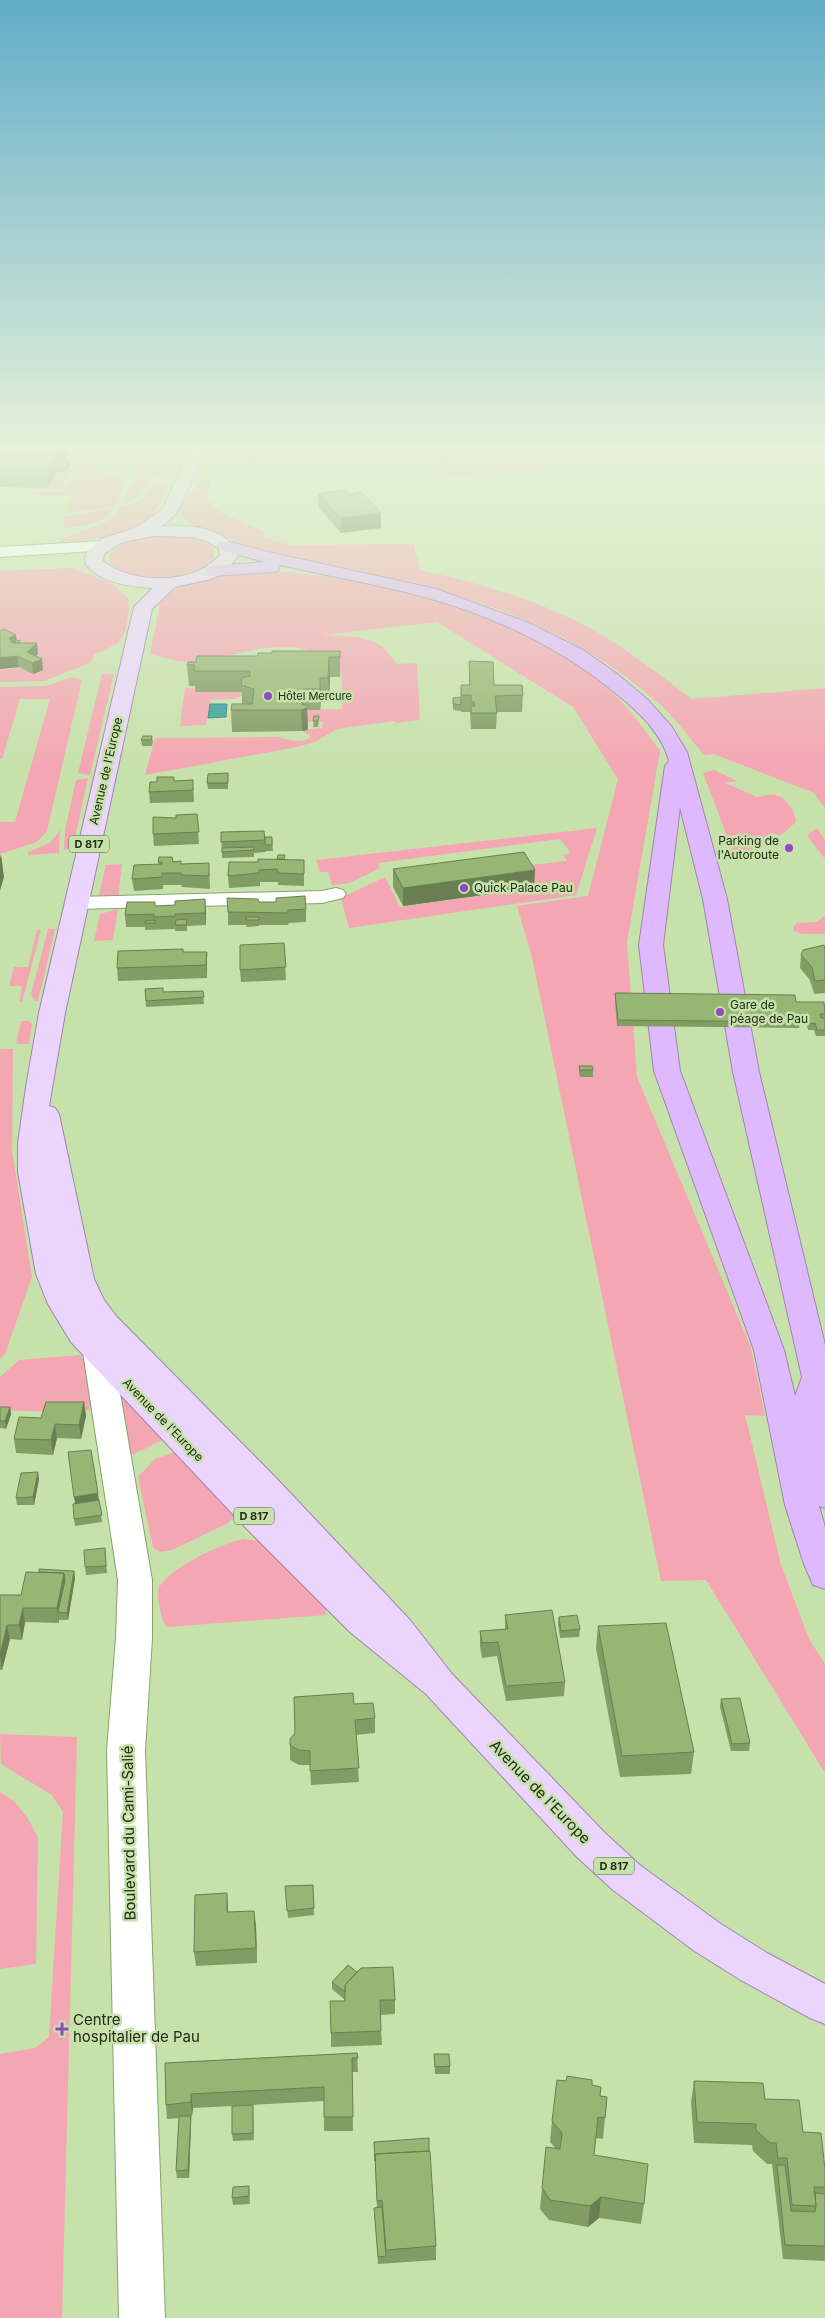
<svg xmlns="http://www.w3.org/2000/svg" width="825" height="2318" viewBox="0 0 825 2318" font-family="Inter,sans-serif">
<style>
.green{fill:#f4a6b2}
.water{fill:#37a19a;stroke:#317e73}
.lines{fill:none;stroke-linecap:round;stroke-linejoin:round}
.minor-casing{stroke:#8aa26f;stroke-width:2}
.tertiary-casing{stroke:#8aa26f;stroke-width:2}
.secondary-casing{stroke:#8aa26f;stroke-width:2}
.primary-casing{stroke:#9d88ad;stroke-width:2}
.motorway-casing{stroke:#9d88ad;stroke-width:2}
.minor{fill:#fff;fill-rule:evenodd}
.tertiary{fill:#fff;fill-rule:evenodd}
.secondary{fill:#fff;fill-rule:evenodd}
.primary{fill:#ebd5fe;fill-rule:evenodd}
.motorway{fill:#deb9fd;fill-rule:evenodd}
.wall{fill:#829d64}
.shaded-wall{fill:#6a7f51}
.building{fill:#97b674;stroke:#6a7f51;fill-rule:evenodd}
.poi-dot{fill:#904bbf;stroke:#c7e1ab;stroke-width:2}
.labels{text-anchor:middle;stroke-width:5;stroke-linejoin:round;paint-order:stroke}
.far-poi-label{font-size:11px;fill:#232d18;stroke:#c7e1ab;text-anchor:start}
.shield{fill:#c7e1ab;stroke:#546344;stroke-width:1}
.shield-label{font-size:11px;font-weight:bold;fill:#232d18}
.street-label{font-size:12px;fill:#232d18;stroke:#c7e1ab}
.poi-label{font-size:12px;fill:#232d18;stroke:#c7e1ab;text-anchor:start}
.near-street-label{font-size:15px;fill:#232d18;stroke:#c7e1ab}
.near-poi-label{font-size:15px;fill:#232d18;stroke:#c7e1ab;text-anchor:start}
</style>
<rect width="100%" height="100%" fill="#c7e1ab"/>
<!-- green -->
<path class="green" d="M102 445H140L134 460 130 463 97 468H77L89 446Z
M148 445H180L172 467 166 472 150 479 138 497 122 504Z
M215 445H373L372 448 323 462 211 468Z
M600 445H825V448L444 477 433 458Z
M75 470 103 472 122 479 125 482 115 505 105 508 66 513 72 496 31 495 33 492H64Z
M67 471H70L60 490 42 489 57 472Z
M202 478 210 481 207 499 215 508 228 516 264 531V537L288 545 414 544 420 570C481 583 552 604 605 637 636 656 664 678 692 699L825 688V808L814 793 714 754 704 755C691 740 679 723 665 709 657 701 647 694 639 687 552 617 443 587 335 566 306 561 275 557 246 547 238 544 231 539 223 535 207 529 184 528 180 508Z
M161 482H166L169 485 153 516C127 535 89 541 58 544L61 539 110 520 119 508 141 501 152 485Z
M112 509C99 527 84 526 63 528L65 516Z
M156 536C175 536 200 535 214 550V558C196 581 129 584 109 562L110 553C121 540 140 538 156 536Z
M71 568 111 583 128 598 129 608 125 633 117 644 95 654 90 663 44 681 0 682V670C12 669 31 666 38 654L0 642V571Z
M263 571C373 574 541 620 620 700 635 716 647 733 660 751L627 942 637 1077 751 1348 765 1416 745 1415 747 1423 781 1565 809 1639 825 1664V1773L706 1580 661 1581 532 957 517 906 588 896 618 779 573 707 437 622 322 635C341 637 364 634 381 646 387 650 392 658 397 664L417 663 420 720 395 723V721L337 729 315 742 292 748 145 775 155 738 278 737C289 740 302 744 311 737L302 730 322 728 323 722H303L304 710 342 709C341 698 344 681 340 671 338 664 332 662 326 658 284 633 236 658 192 662 179 663 163 657 150 654L160 604C173 578 236 574 263 571Z
M102 674H114L90 775 78 773Z
M72 677 82 680 47 831 37 842 0 854V822H15L50 699H20L2 759H0V687L46 686Z
M185 688 251 692 234 699 211 700 206 725 180 726Z
M714 770 737 781 725 783 757 797 774 794 783 798 793 810 796 822 780 836 774 833 736 860 703 773Z
M88 778 73 847 64 850 65 830 76 780Z
M597 828 576 895 349 928 341 898 385 877 400 907 534 888 522 866 567 861 563 855 571 853 560 839 378 863 380 868 349 883 332 885 328 872H320L316 860Z
M817 828 825 840V859L807 835Z
M60 830 59 853 28 855V852L50 843Z
M122 864 118 898 99 895 106 865Z
M118 909 113 940 94 941 100 914Z
M825 915V934H802L794 931 793 927 797 923 817 922Z
M48 929H55L38 1001H35L31 994Z
M37 930H41L22 1002H19L22 986H9L14 967H28Z
M21 1021H29L32 1025 29 1044H16Z
M0 1049H13L12 1150 32 1277 5 1354 0 1359Z
M81 1355 102 1409 60 1412 0 1410V1377L19 1360Z
M125 1392 169 1437 134 1454 130 1453 118 1395Z
M175 1452 238 1511 228 1523 172 1550 159 1552 153 1547 138 1477 155 1459Z
M244 1539 272 1543 326 1598V1615L167 1627C162 1621 162 1617 160 1609 159 1604 157 1595 158 1590 166 1569 222 1543 244 1539Z
M0 1734 77 1737 62 2318H0V2054L35 2048 49 2037 63 1812 52 1795 1 1764Z
M0 1792 14 1801 27 1817 38 1837 36 1964 0 1969Z"/>
<!-- water -->
<path class="water" d="M210 704H227L226 717 208 718Z"/>
<g class="lines">
<!-- minor casing -->
<g class="minor-casing">
<path id="minor" d="M336 888 343 890 346 894 343 898 322 903 76 909 69 907 66 903 69 899 76 897 322 891Z"/>
</g>
<!-- tertiary casing -->
<g class="tertiary-casing">
<path id="tertiary" d="M98 1342 109 1345 113 1352 152 1580V1638L145 1750 165 2318H119L107 1750 116 1638 118 1580 83 1352 87 1345Z"/>
</g>
<!-- secondary casing -->
<g class="secondary-casing">
<path id="secondary" d="M103 541 109 542 112 546 109 550 0 557V547Z"/>
</g>
<!-- primary casing -->
<g class="primary-casing">
<path id="primary" d="M192 445H208L177 513 162 526C188 525 229 526 238 556L226 571 211 579 175 587 152 609 65 1013 49 1106 55 1108 59 1114 94 1279 104 1300 117 1317 278 1480 410 1620 452 1674 605 1833 641 1866 721 1924 767 1953 825 1984V2024L810 2018 739 1979 693 1950 613 1890 577 1857 426 1694 350 1632 244 1526 71 1342 48 1304 36 1274 18 1172V1143L26 1087 39 1013 134 607 153 588C131 587 99 583 85 563L86 553 101 539 135 528 162 510ZM153 536 191 537 204 540 218 548 220 555C195 585 133 585 103 561L104 554 120 543Z"/>
</g>
<!-- motorway casing -->
<g class="motorway-casing">
<path id="motorway" d="M226 541 268 552 436 589 529 623 583 650 616 673 647 699 672 727 687 752 727 899 759 1072 825 1345V1508L819 1506 825 1527V1589L813 1585 804 1564 785 1505 754 1350 654 1071 639 945 665 766 669 761C662 734 640 713 619 696 564 649 494 616 424 597 377 584 328 576 280 565L278 571 272 572 214 576 208 575 205 571 208 567 214 566 265 562 220 550 217 546 220 542ZM680 807 703 899 733 1072 802 1377 795 1396 784 1350 680 1071 663 945Z"/>
</g>
<!-- minor -->
<use href="#minor" class="minor"/>
<!-- tertiary -->
<use href="#tertiary" class="tertiary"/>
<!-- secondary -->
<use href="#secondary" class="secondary"/>
<!-- primary -->
<use href="#primary" class="primary"/>
<!-- motorway -->
<use href="#motorway" class="motorway"/>
</g>
<!-- wall -->
<path class="wall" d="M0 445H69L70 451 64 461H70V466L67 471 57 472 48 488 0 487Z
M318 494H349L381 513V528L341 533 319 508Z
M0 631 16 635 17 641 20 643H37L38 654 36 656 43 670 33 674 19 667 0 669Z
M340 651V677H330L329 699H321L320 710H307L308 730 302 731 232 732 231 710 242 704V692H195V686H189L187 665 196 662 257 656Z
M469 661 494 685 523 695 522 712H497L496 729H471L470 712H461V711L453 710V703L461 697V685H469Z
M314 716 319 722 318 727H313Z
M152 736 153 742 152 746H142L141 740Z
M228 773V789H208L207 783Z
M193 780 194 802 150 803 149 792 157 782Z
M197 814 199 844 154 846 153 834 176 818Z
M221 832 265 837H272L273 851H266V852L254 853V857L222 858Z
M285 860H304V886L278 885V882H260V886L229 888 228 876 258 862Z
M181 861V864L209 863 210 889 182 887 181 885H163V889L134 891 132 879 159 865 158 862Z
M393 869 534 888 403 906 393 887Z
M259 902 306 909V922L289 923 288 925H259V926L247 927 246 925H228V912Z
M156 906 206 912V925L187 926V931H175V929L145 930V927H126L125 915Z
M284 943 286 980 241 982 240 970Z
M825 949V993L814 994 810 980 800 968 801 955Z
M184 952H207V978L118 981 117 968Z
M145 989 163 992 203 991 204 1004 146 1007Z
M615 993 825 1005V1036H816L814 1030H808L806 1021H800L799 1028 617 1026 615 1000Z
M579 1066 593 1070V1077H580L579 1073Z
M84 1402 86 1416 81 1439 57 1438 53 1455 16 1453 14 1439 41 1418Z
M0 1407H10L11 1414 6 1429 0 1428Z
M39 1479 34 1505H17L16 1498Z
M99 1500 102 1522 75 1526 74 1519Z
M105 1548 107 1573 86 1575 85 1567Z
M74 1571 75 1578 68 1620H59V1623L25 1622 22 1640 10 1639 2 1670H0V1595H21L39 1572Z
M505 1615 565 1682 564 1696 506 1701 497 1656 482 1658 480 1646V1631L505 1629Z
M559 1617 580 1629 579 1637 560 1638 558 1624Z
M598 1626 694 1752 691 1774 620 1777 596 1648Z
M721 1699 750 1743 749 1751H731L720 1707Z
M354 1704 375 1718V1733L356 1735 359 1782 311 1785 310 1765H299L290 1760V1745Z
M313 1885 314 1915 288 1918 285 1886Z
M228 1908V1912L256 1925 257 1963 196 1966 194 1952Z
M332 1982 395 2000V2014L380 2015 382 2045 331 2047V2033L345 2001V2000L332 1989Z
M357 2053 358 2072H352L353 2131H324V2101L193 2108 192 2116H191V2123L189 2178H177L176 2171 179 2118 167 2119 166 2105 165 2063Z
M434 2054 450 2066V2074H435Z
M694 2081 765 2099 803 2132 825 2169V2261L783 2259 772 2164H767L753 2151 752 2145 694 2143 691 2102Z
M592 2085 601 2096 607 2097 603 2139 596 2138 594 2155 644 2204 641 2224 599 2218 588 2227 549 2220 540 2209 542 2188 556 2149 550 2142 552 2121Z
M253 2105 254 2140 233 2141 232 2134Z
M374 2142 436 2246V2260L378 2264 375 2215 377 2208Z
M249 2186 250 2204 233 2205 232 2198Z"/>
<!-- shaded-wall -->
<path class="shaded-wall" d="M61 445H69L70 451 60 467 70 461V466L67 471 57 472 48 488 47 469Z
M381 513V528L341 533V518Z
M16 635 17 646 12 648 9 638Z
M37 643 38 654 30 662 27 652Z
M17 656 19 667 0 669V658Z
M329 657 330 677 329 699 328 678Z
M42 659 43 670 33 674 32 663Z
M320 678 321 699 320 710Z
M303 689 304 709 307 705 308 730 302 731 301 710Z
M1 854 4 877 0 891V858Z
M535 870 534 888 403 906V888Z
M205 899 206 912V925L205 913Z
M207 952V978L206 965Z
M84 1402 86 1416 81 1439 79 1425Z
M10 1407 11 1414 6 1429 5 1421Z
M55 1424 57 1438 53 1455 51 1440Z
M38 1472 39 1479 34 1505 33 1497Z
M98 1493 100 1507 76 1511 74 1497Z
M74 1571 75 1578 68 1620 67 1613Z
M64 1573 66 1587 58 1612 59 1620V1623L57 1608Z
M23 1608 25 1622 22 1640 19 1625Z
M7 1625 10 1639 2 1670 0 1655Z
M227 1893 228 1908V1927L227 1912Z
M254 1911 256 1925 257 1963 256 1948Z
M191 2094 193 2108 192 2116 191 2102Z
M191 2116V2123L189 2178 188 2170Z
M601 2197 599 2218 588 2227 590 2206Z"/>
<!-- building -->
<path class="building" d="M0 445H61L47 469H0ZM25 448H40L37 452H23Z
M61 461H70L67 466 57 467Z
M344 490 349 494 361 492 381 513 341 518 318 494Z
M4 629 16 635 9 638 12 643H37L27 652 42 659 32 663 17 656 0 658V631Z
M20 640 19 643 12 642Z
M272 651H340V657H329L328 678H320V689H303L302 705H307V708L301 710H231L232 704H252L254 689 241 685 242 678 250 676V671H194L195 665H187L188 662H196L197 656H257L258 653H272Z
M469 661 493 662 494 685H522L523 695 495 696 497 713H471V706H475L474 702H471V695H461V685H470Z
M461 697V705L453 704V698Z
M314 716H319L318 721H313Z
M143 736H152L151 740H141Z
M228 773V783H207L208 774Z
M157 777H174V781L193 780V790L149 792 150 782H157Z
M197 814 199 832 153 834V817L176 818V815Z
M264 831 265 840 221 842V832Z
M265 837H272V845H265Z
M254 847V850L222 852V848Z
M524 852 535 870 403 888 393 869Z
M278 855H285L284 859H277Z
M159 857H172L173 862 181 861V864L209 863V876L181 875V873H162V877L132 879 134 865 162 864V862H158Z
M258 859 304 860V874L278 873 277 869 259 870V873L228 876 229 862H258Z
M305 896 306 909 288 910V913L228 912 227 898 258 899 259 902H276V898Z
M205 899V913L175 914V916L154 917V914L125 915 127 902H155V906L175 905V901Z
M246 917H259V920H246Z
M187 919 186 925H175L176 920Z
M155 920V923H145V921Z
M284 943 286 967 240 970V945Z
M824 945 825 949V980L815 981 812 967 801 955 803 950Z
M183 949V952H207L206 965 117 968 118 951Z
M163 988V992L203 991 204 997 146 1001 145 989Z
M615 993 795 995 796 1002H824L825 1014H820L821 1018H825V1030H817L815 1023 808 1024 807 1014H799L800 1022 618 1020Z
M579 1066H592L593 1070H580Z
M46 1402H84L79 1425 55 1424 51 1440 14 1439 19 1417 41 1418Z
M0 1407H10L5 1421H0Z
M91 1450 98 1493 74 1497 68 1452Z
M38 1472 33 1497 16 1498 21 1473Z
M99 1500 102 1515 74 1519 73 1504Z
M105 1548 106 1566 85 1567 84 1550Z
M39 1569 74 1571 67 1613 58 1612 65 1580 64 1573 39 1572Z
M26 1572 64 1573 57 1608H23L19 1625H7L0 1655V1595H21Z
M552 1610 565 1682 506 1686 498 1642 482 1643 480 1631 508 1629 505 1615Z
M577 1615 580 1629 561 1631 559 1617Z
M666 1623 694 1752 622 1756 598 1626Z
M353 1693 354 1704 373 1703 375 1718 355 1720 359 1768 310 1771V1751L298 1750 290 1745V1739L295 1733 294 1697Z
M740 1698 750 1743 732 1744 721 1699Z
M313 1885 314 1908 287 1911 285 1886Z
M227 1893V1912L254 1911 256 1948 194 1952 195 1895Z
M348 1965 357 1972 345 1985V1992L332 1982Z
M393 1967 395 2000H380L381 2031 331 2033 330 2001H345V1985L361 1968Z
M357 2053 358 2058H352L353 2117H324V2087L191 2094V2102L166 2105 165 2063Z
M434 2054H449L450 2066 435 2067Z
M567 2076 592 2080V2085L601 2087 600 2096 607 2097 605 2118 598 2117 594 2155 648 2164 644 2204 601 2197 590 2206 550 2200 542 2188 546 2147 560 2149 562 2133 552 2121 557 2080 566 2081Z
M694 2081 763 2083 765 2099 799 2100 803 2132 821 2133 825 2169V2187H814L816 2206 792 2205 787 2158H778L776 2143H770L756 2130V2124L697 2122Z
M253 2105V2133L232 2134V2106Z
M179 2116H191L188 2170 176 2171Z
M429 2138V2151L375 2154V2161L374 2142Z
M430 2151 436 2246 386 2250 382 2200 377 2201 375 2154Z
M777 2165H785L791 2211 815 2212 816 2206 815 2193 825 2194V2246L785 2245Z
M249 2186V2196L232 2198 233 2187Z
M382 2207 386 2256 378 2257 374 2208Z"/>
<!-- sky -->
<linearGradient id="sky" x2="0" y2="1"><stop stop-color="#61acc9"/><stop offset="0.58" stop-color="#e6f2d9"/><stop offset="1" stop-color="#e6f2d9" stop-opacity="0"/></linearGradient>
<rect width="825" height="770" fill="url(#sky)"/>
<!-- markers -->
<g class="poi-dot">
<circle cx="268" cy="696" r="5"/>
<circle cx="789" cy="848" r="5"/>
<circle cx="464" cy="888" r="5"/>
<circle cx="720" cy="1012" r="5"/>
<path d="M59.5 2021.5h5v5h5v5h-5v5h-5v-5h-5v-5h5z"/>
</g>
<g class="labels">
<!-- far-poi labels -->
<g class="far-poi-label">
<text x="278" y="700">Hôtel Mercure</text>
</g>
<!-- shield labels -->
<g class="shield">
<rect x="69" y="835.5" width="40" height="17" rx="4"/>
<rect x="234" y="1507.5" width="40" height="17" rx="4"/>
<rect x="594" y="1857.5" width="40" height="17" rx="4"/>
</g>
<g class="shield-label">
<text x="89" y="848">D 817</text>
<text x="254" y="1520">D 817</text>
<text x="614" y="1870">D 817</text>
</g>
<!-- street labels -->
<g class="street-label">
<text transform="translate(106 771) rotate(-77)" y="4">Avenue de l'Europe</text>
<text transform="translate(163 1420) rotate(46)" y="4">Avenue de l'Europe</text>
</g>
<!-- poi labels -->
<g class="poi-label">
<text x="779" y="845" text-anchor="end">Parking de<tspan x="779" dy="14">l'Autoroute</tspan></text>
<text x="474" y="892">Quick Palace Pau</text>
<text x="730" y="1009">Gare de<tspan x="730" dy="14">péage de Pau</tspan></text>
</g>
<!-- near-street labels -->
<g class="near-street-label">
<text transform="translate(540 1792) rotate(46)" y="5">Avenue de l'Europe</text>
<text transform="translate(129 1833) rotate(-91)" y="5">Boulevard du Cami-Salié</text>
</g>
<!-- near-poi labels -->
<g class="near-poi-label">
<text x="73" y="2025">Centre<tspan x="73" dy="17">hospitalier de Pau</tspan></text>
</g>
</g>
</svg>
